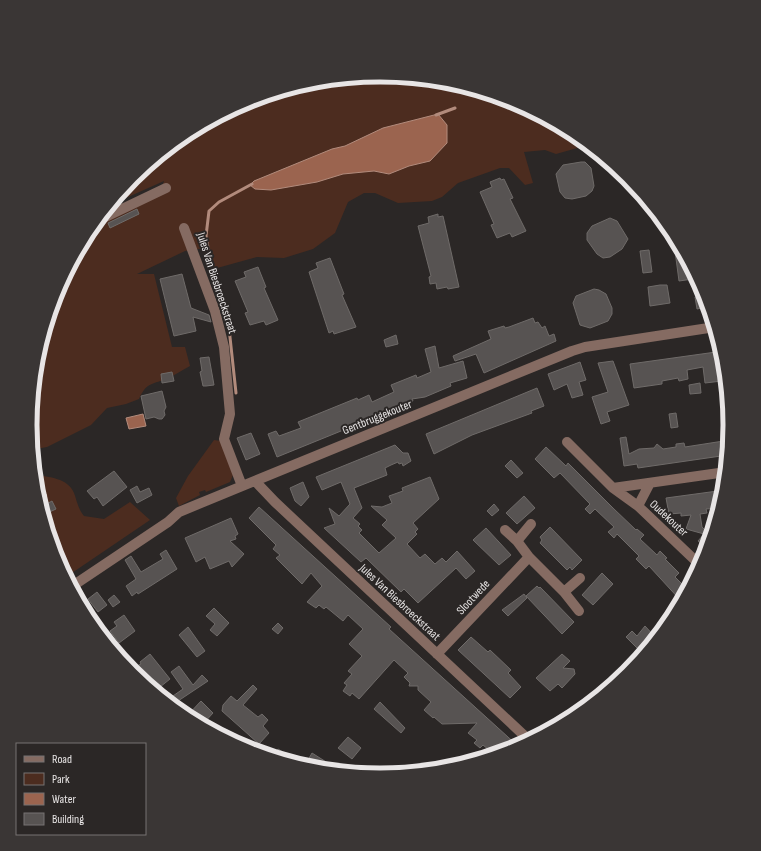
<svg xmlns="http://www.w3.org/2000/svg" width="761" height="851" viewBox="0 0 761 851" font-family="'Sofia Sans Condensed',sans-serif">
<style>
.green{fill:#4c2c1f}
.water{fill:#9b644f;stroke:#b28b7c}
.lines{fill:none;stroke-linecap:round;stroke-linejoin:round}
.stream{stroke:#b28b7c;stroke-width:3}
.building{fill:#575352;stroke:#6f6b69}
.minor{stroke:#856b62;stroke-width:10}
.labels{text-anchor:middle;stroke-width:4;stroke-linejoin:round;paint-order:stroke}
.street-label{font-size:12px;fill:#e8e5e5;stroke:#2b2726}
.rim{fill:none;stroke:#e8e5e5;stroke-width:5}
</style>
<rect width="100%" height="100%" fill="#2b2726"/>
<!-- green -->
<path class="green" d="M381 75 449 82 515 102 575 134 588 145 556 154 545 150 524 152 533 183 525 185 509 168H500L458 183 442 197 432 201 398 203 375 193H364L348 202 335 233 313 249 284 258 257 257 246 260 210 270 204 248 185 251 137 274H154L172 347H185L190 366C182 370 175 375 168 378 153 385 147 381 139 399L126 404 107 408 91 425 47 447 36 449 33 456 30 425 37 357 57 291 93 226 160 195 164 181 110 205 133 178 186 134 216 118 260 97 312 82Z
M704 291V292L712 317 707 318Z
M214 440 221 441 233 475 230 482 206 492 205 490 199 492 200 495 179 506 176 498 188 476Z
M35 475C49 477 68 478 74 493 77 501 78 509 84 516L104 519 130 502 150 520 66 577C50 547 38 510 35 475Z"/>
<!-- water -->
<path class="water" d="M438 114 447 125V143L430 161 409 166 389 174 374 171 343 174 317 182 271 190 255 189 250 185 254 181 332 149 345 146 383 128Z
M143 414 146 426 129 429 126 418Z
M36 489 47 495 40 504Z"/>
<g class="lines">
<!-- stream -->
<path class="stream" d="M436 115 455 108
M236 393 229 328 210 270 211 265 206 236 209 211 219 202 252 184"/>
</g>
<!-- building -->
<path class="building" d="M581 162H585L591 168 594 186 592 191 586 196 572 199 565 198 560 192 556 174 563 165Z
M500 178 501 180 504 179 513 198 510 199 526 231 512 237 510 233 497 238 491 225 494 224 480 192 492 187 490 182Z
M137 209 139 214 110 228 108 223Z
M438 214V217L443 216 459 287 448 289 447 287 437 289 436 283 430 284 429 277 431 276 418 226 429 223 428 217Z
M610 218 617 221 628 239 622 249 610 257 603 258 597 254 587 240V233L592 226Z
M649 250 652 272 643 273 640 251Z
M682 250 686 266H690L693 279 679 281 675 251Z
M330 258 344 294 342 295 356 327 334 334 333 331 329 333 309 272 318 268 316 263Z
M258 267 266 287 264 288 278 320 266 325 264 321 250 325 245 313 248 312 235 281 246 277 244 272Z
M182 274 191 308 209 315 211 322 193 317 196 331 174 336 160 279Z
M660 285H667L670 303 650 306 648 287Z
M594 289 599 290 606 294 612 308V314L608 321 590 328 580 325 573 303 576 296Z
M705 296 706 307 697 309 695 297Z
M533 318 535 323 538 322 542 328 545 326 549 336 554 334 556 341 484 373 476 354 455 361 453 356 491 339 488 331 504 326 505 328 509 327Z
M396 335 398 344 386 347 384 340Z
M435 346 439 368 463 361 467 378 450 383 451 386 425 397 412 399 413 401 405 405 277 457 268 434 276 431 279 436 301 428 298 422 357 398 358 400 369 395 372 402 394 392 391 385 416 375 417 378 431 372 425 349Z
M716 352 722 381 705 383 703 367 687 370 688 379 679 381 678 378 662 381V384L634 388 630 364Z
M209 357 214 385 206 386H203L200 372 202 371 200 358Z
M613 361 629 405 607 412 610 421 601 424 592 397 608 392 598 363Z
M580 362 586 380 579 382 583 395 572 398 567 384 554 390 548 374Z
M172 372 174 381 162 383 161 374Z
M700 383 701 393 690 394 689 385Z
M537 388 544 406 531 411 532 413 472 435 434 454 426 434Z
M162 391 166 407 164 411 165 415 162 419H159L154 417 146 419 141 396Z
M676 413 678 427 671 428 669 414Z
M251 433 260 454 246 460 237 438Z
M626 437 629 454 639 449 654 448 657 444 663 449 676 447V444L684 443 685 447 730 440 728 455 638 468 637 464 624 466 620 438Z
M395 445 403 453H408L411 461 403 466 402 463 399 464 398 462 391 465 385 468 387 475 354 488 362 508 353 518 360 524 358 526 362 530 359 533 379 553 396 538 382 525 387 520 371 506 382 507 392 503 389 496 403 491 402 488 430 477 439 499 413 523 418 529 415 532 417 534 407 544 420 558 425 554 435 564 442 558 446 562 457 551 475 571 466 579 456 568 418 603 404 589 401 592 366 558 361 562 324 528 335 524 329 508 339 516 350 504 341 482 322 490 316 477Z
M546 447 566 466 568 463 613 508 636 530 637 529 644 535 640 539 657 555 660 551 667 558 665 559 679 573 675 577 688 590 682 602 649 566 646 569 636 559 639 556 617 534 614 538 608 532 614 527 595 509 590 514 585 509 590 504 560 473 554 478 535 459Z
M511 460 523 473 517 478 505 466Z
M114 471 127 487 103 506 97 497 94 499 87 491Z
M303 482 309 497 301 506 295 501 290 488Z
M137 486 140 492 149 488 152 495 137 503 130 490Z
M725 490 719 508 706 509 707 513 700 514 702 527 711 536 707 549 698 541 704 534 686 529 691 515 681 516V513L669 514 666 498Z
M524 496 535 508 517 524 506 513Z
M52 501 56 509 43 515 41 507Z
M494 504 499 510 492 516 487 511Z
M259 507 391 627 389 629 519 747 495 755 483 745 480 748 474 743 477 740 468 733 477 723 442 724 434 717 433 718 424 710 431 702 418 690V686H409L410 683 404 677 408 673 394 660 359 699 352 693 350 696 343 691 347 685 344 683 352 674 348 671 362 656 349 644 363 629 348 615 343 621 326 607 324 609 319 605 316 608 307 602 322 586 311 573 302 584 276 558 280 555 273 549 276 545 249 518Z
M231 518 238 534 235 536 236 539 230 541 244 554 232 567 229 561 210 569 205 557 196 562 185 538Z
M550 527 582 560 572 570 570 567 567 570 540 543 542 540 540 537Z
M486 528 511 555 499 565 473 540Z
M166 550 177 569 138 594 137 592 132 596 126 586 136 579 125 560 131 556 141 572 163 559 160 554Z
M602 573 613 584 593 605 582 595Z
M537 586 539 588 540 587 574 622 562 634 526 596Z
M97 592 107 605 98 612 88 599Z
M524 594 527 598 508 616 502 610Z
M114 595 120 602 113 607 108 600Z
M214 608 229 623 217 636 210 630 215 624 206 616Z
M124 615 135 631 119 643 110 631 117 626 114 622Z
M278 623 283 628 278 634 272 629Z
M645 626 657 639 644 655 626 637 632 631 637 636Z
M188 627 205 651 197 657 179 635Z
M471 637 488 652 490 650 511 670 508 673 521 687 510 698 458 650Z
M150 654 170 679 155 691 137 666 141 664 140 662Z
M562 654 570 661 563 668 574 669 575 674 562 688 558 684 550 691 536 678Z
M179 666 193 685 202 675 208 681 175 703 170 698 183 689 171 672Z
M253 685 257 689 243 705 258 717 262 714 268 720 263 726 269 733 259 744 222 711 223 705 231 696 237 701Z
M201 701 213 713 202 725 187 716Z
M380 702 405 728 401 733 374 709Z
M348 737 361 748 352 759 338 748Z
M278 749 288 755 285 761 273 757Z
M312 753 331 765 328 771 304 767Z"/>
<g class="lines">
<!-- minor -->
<path class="minor" d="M97 221 166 188
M184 228 215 311 224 347 230 414 224 439 242 486
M567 442 613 488 638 506 701 566
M255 481 275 502 530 741
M613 488 726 472
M638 506 650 483
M505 530 517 541 529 557
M517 541 531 524
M71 587 168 522 179 512 572 351 585 347 715 327
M564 592 580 578
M437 654 529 557 564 592 579 611
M225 737 228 739"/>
</g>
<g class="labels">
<!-- street labels -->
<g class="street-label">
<text transform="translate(217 283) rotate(72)" y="4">Jules Van Biesbroeckstraat</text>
<text transform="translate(377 417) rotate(-22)" y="4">Gentbruggekouter</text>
<text transform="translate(669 518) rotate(43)" y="4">Oudekouter</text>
<text transform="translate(473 597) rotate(-47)" y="4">Slootwede</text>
<text transform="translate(400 602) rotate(43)" y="4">Jules Van Biesbroeckstraat</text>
</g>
</g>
<!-- crop -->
<path d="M0 0H761V851H0ZM37 425a343 343 0 1 1 686 0a343 343 0 1 1-686 0Z" fill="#3a3635" fill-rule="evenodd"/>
<path class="rim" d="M37 425a343 343 0 1 1 686 0a343 343 0 1 1-686 0Z"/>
<!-- legend -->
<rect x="16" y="743" width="130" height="92" fill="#2b2726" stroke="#777372"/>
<rect x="24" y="756" width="20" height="6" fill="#856b62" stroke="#777372"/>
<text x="52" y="763" font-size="12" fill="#e8e5e5">Road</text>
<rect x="24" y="773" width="20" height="12" fill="#4c2c1f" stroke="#777372"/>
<text x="52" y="783" font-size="12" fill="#e8e5e5">Park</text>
<rect x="24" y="793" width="20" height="12" fill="#9b644f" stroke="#777372"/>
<text x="52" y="803" font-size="12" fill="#e8e5e5">Water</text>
<rect x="24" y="813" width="20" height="12" fill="#575352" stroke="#777372"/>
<text x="52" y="823" font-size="12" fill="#e8e5e5">Building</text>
</svg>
